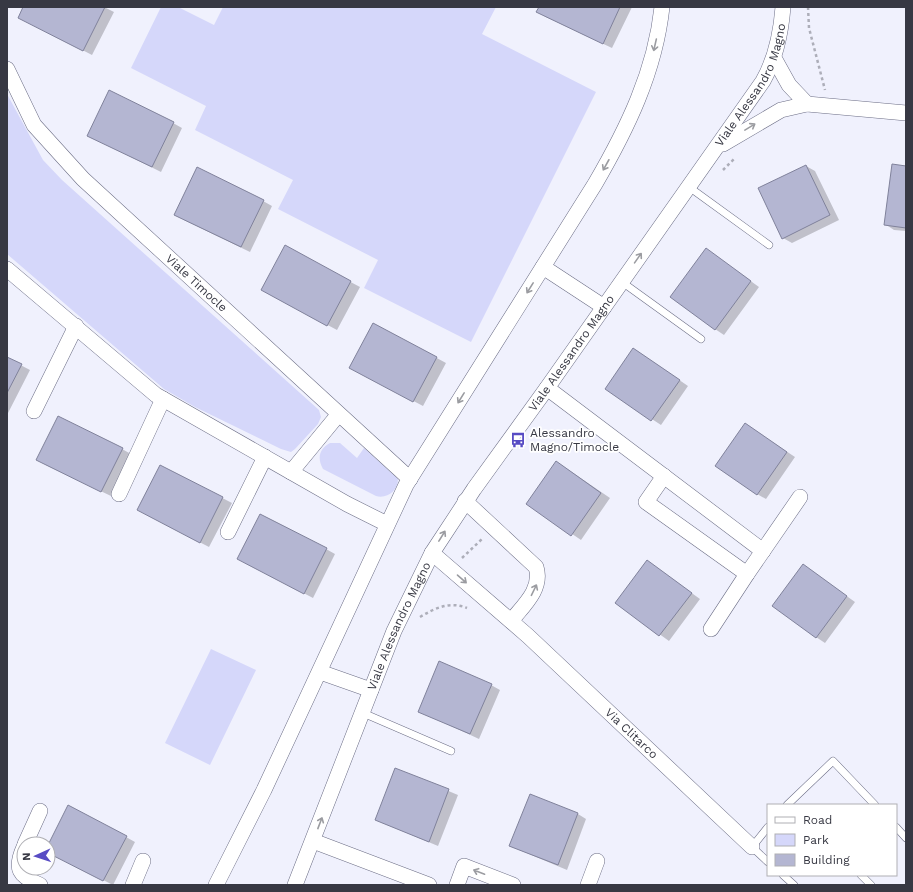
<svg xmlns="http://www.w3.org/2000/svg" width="913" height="892" viewBox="0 0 913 892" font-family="'Work Sans',sans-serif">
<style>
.green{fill:#d5d7fa}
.shadow{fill:#0003}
.building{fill:#b4b6d2;stroke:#80829b}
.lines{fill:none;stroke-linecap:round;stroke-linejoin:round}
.service-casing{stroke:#6b6d85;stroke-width:8}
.minor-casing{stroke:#6b6d85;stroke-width:16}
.path{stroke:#adaeb9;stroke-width:2.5;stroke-dasharray:3 3;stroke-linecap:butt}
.service{stroke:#fff;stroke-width:7}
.minor{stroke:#fff;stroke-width:15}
.oneway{stroke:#9b9ca1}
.labels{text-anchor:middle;stroke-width:3.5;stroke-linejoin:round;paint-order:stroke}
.street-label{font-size:12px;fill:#373843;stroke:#fff}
.poi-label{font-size:12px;fill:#373843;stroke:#fff;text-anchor:start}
</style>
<rect width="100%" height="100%" fill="#f0f1fd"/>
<!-- green -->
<path class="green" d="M161 7H178L214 25 223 7H496L482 34 596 92 471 342 364 288 378 260 278 209 293 180 195 130 206 106 131 68Z
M7 94 43 160 62 180 319 410 321 417 318 424 295 449 291 452 281 449 195 407 164 389 7 254Z
M330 443H340L357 458 364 448 398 479C398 491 387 499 376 496L323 469C317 458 319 449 330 443Z
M211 649 256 670 210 765 165 743Z"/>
<!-- shadow -->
<path class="shadow" d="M25 7H104L114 12 92 55 28 22Z
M540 7H632L612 48 546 17 538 12Z
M173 123 182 128 161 172 97 140Z
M806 166 815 171 839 220 792 243 783 238Z
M906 167V231L894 230 885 224Z
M263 201 272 206 250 252 184 220Z
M285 247 360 287 337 330 271 295Z
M706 249 759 287 724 335 715 329Z
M374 324 446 363 423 406 360 373Z
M634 349 688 386 661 425 606 389Z
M7 358 30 370 7 415Z
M745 424 795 457 766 499 757 494Z
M122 449 131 454 111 496 46 465Z
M557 462 610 498 581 540 528 504Z
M160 466 232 503 209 547 147 515Z
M326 549 335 554 313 598 246 563Z
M647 561 700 599 669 641 616 603Z
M803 565 855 602 825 643 816 637Z
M491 685 500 690 479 739 419 711Z
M396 769 458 795 438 846 376 820Z
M578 814 586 819 567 870 510 846Z
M126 837 135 842 113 885 48 852V847Z"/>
<!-- building -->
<path class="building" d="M23 7H105L83 51 18 18Z
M539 7H620L603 44 536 12Z
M109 90 174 122 152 167 87 136Z
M892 164 906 166V228L884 225Z
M806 165 830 215 782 239 758 188Z
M197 167 264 200 241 247 174 215Z
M285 245 351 281 327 326 261 290Z
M706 248 751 281 715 330 670 297Z
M373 323 437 357 413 402 349 368Z
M633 348 680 380 651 421 605 389Z
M7 357 22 364 7 393Z
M58 416 123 448 101 492 36 460Z
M745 423 787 452 757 495 715 466Z
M556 461 601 493 571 536 526 504Z
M160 465 223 497 200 543 137 510Z
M260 514 327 548 304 594 237 559Z
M647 560 692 593 659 636 615 603Z
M803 564 847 596 816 638 772 606Z
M439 661 492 684 470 734 418 712Z
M395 768 449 789 429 842 375 820Z
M530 794 578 813 558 865 509 846Z
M68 805 127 836 103 881 48 853V845Z"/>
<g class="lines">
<!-- service casing -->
<g class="service-casing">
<path id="service" d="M689 187 769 245
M622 282 701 339
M363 713 451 751
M787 805 833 761 875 805
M768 827 752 847 768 862
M896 827 906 838
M783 875 794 885
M861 875 871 885"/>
</g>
<!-- minor casing -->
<g class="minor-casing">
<g id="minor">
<path id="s1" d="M7 69 34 125 83 179 410 479"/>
<path d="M807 104 906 113"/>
<path d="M723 144 781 110 807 104 789 85 774 58"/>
<path d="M543 267 604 307"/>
<path d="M7 269 156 395 347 504 387 524"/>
<path d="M547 388 763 551"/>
<path d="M34 411 76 326"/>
<path d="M291 472 338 415"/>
<path d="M664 476 646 502 747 574"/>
<path d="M119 494 163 399"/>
<path d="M465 501 536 567C543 589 523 606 511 621"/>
<path d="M228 532 265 457"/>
<path id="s2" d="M432 553 528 636 752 847"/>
<path d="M711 629 747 574 800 497"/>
<path d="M320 672 371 690"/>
<path d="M313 841 429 885"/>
<path d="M25 844 40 811"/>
<path d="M24 847C14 869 19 876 40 885"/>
<path d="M133 885 143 861"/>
<path d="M216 885 264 790 406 485 595 184C627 129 655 72 662 7"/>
<path id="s3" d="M295 885 394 631 432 553 474 489 547 388 763 81C776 58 781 33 783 7"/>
<path d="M457 885 464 866 513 885"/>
<path d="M588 885 597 861"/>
</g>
</g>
<!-- path -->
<path class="path" d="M808 7 809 28 825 90
M723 170 735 158
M462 558 482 539
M420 617C435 608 450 601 467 608"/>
<!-- service -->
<use href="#service" class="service"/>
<!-- minor -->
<use href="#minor" class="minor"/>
</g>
<!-- one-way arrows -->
<defs><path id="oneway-shaft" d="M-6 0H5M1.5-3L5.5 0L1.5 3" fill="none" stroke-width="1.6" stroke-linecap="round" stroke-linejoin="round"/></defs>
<g class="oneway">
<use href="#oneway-shaft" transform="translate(655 45) rotate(103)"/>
<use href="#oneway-shaft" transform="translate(750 127) rotate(-31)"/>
<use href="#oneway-shaft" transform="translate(606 165) rotate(119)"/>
<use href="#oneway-shaft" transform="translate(638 258) rotate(-55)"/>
<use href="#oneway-shaft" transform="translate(530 288) rotate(122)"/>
<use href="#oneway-shaft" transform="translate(461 398) rotate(122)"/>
<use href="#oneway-shaft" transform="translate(442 536) rotate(-58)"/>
<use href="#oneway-shaft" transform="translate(462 579) rotate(41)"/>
<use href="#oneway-shaft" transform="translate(534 590) rotate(-64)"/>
<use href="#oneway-shaft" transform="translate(320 823) rotate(-69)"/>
<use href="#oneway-shaft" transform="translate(479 872) rotate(-159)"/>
</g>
<!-- icons -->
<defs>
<g id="bus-bare" transform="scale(1.2)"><path d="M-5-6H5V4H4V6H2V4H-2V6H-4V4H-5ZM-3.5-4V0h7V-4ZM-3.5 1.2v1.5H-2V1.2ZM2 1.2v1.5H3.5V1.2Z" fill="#584cc4" stroke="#fff" stroke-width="2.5" paint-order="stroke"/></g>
</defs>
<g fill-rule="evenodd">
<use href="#bus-bare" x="518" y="440"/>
</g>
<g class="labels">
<!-- street labels -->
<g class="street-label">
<text dy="4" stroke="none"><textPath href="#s3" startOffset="927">Viale Alessandro Magno</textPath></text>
<text dy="4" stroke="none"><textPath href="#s1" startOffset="289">Viale Timocle</textPath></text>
<text dy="4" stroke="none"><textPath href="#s3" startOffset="603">Viale Alessandro Magno</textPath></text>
<text dy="4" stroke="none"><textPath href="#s3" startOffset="279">Viale Alessandro Magno</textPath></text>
<text dy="4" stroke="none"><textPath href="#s2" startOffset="269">Via Clitarco</textPath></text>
</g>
<!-- poi labels -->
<g class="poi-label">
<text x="530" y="437">Alessandro<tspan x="530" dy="14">Magno/Timocle</tspan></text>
</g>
</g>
<!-- border -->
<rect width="913" height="892" fill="none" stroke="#373843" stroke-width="16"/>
<!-- legend -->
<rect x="767" y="804" width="130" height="72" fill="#ffffff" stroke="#afafb4"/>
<rect x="775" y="817" width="20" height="6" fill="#ffffff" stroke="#afafb4"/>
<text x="803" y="824" font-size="12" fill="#373843">Road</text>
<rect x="775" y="834" width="20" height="12" fill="#d5d7fa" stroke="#afafb4"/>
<text x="803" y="844" font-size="12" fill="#373843">Park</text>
<rect x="775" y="854" width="20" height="12" fill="#b4b6d2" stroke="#afafb4"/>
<text x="803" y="864" font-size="12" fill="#373843">Building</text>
<!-- north arrow -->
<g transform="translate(36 856) rotate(267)"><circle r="19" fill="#ffffff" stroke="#afafb4"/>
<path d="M0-3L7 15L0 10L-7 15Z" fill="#584cc4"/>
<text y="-6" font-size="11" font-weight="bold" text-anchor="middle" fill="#373843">N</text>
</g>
</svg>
